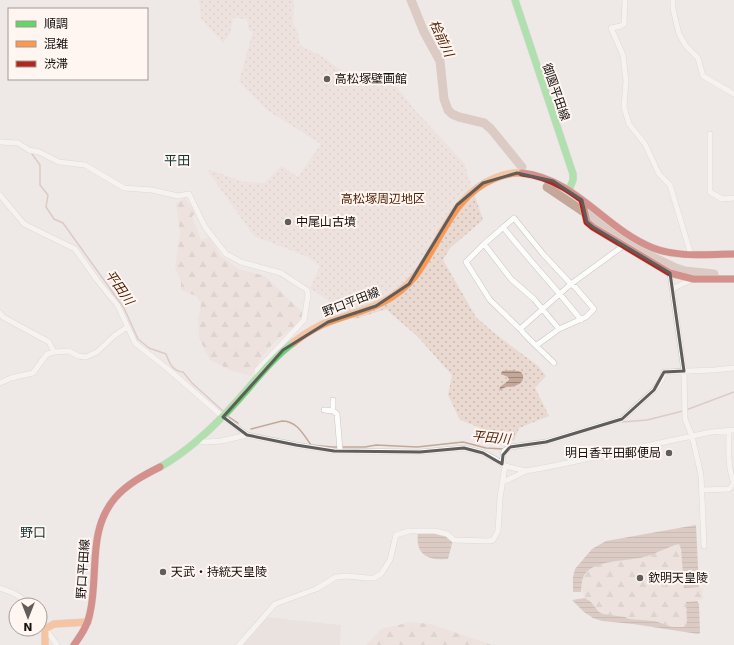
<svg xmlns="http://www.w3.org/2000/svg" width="734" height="645" viewBox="0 0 734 645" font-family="'DejaVu Sans','Noto Sans JP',sans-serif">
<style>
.built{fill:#e4dad5}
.forest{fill:url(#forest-firs)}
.park{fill:url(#park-dots)}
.water{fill:url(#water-rules)}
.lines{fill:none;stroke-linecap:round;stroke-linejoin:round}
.stream{stroke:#c3a799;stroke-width:1.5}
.river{stroke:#c3a799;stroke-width:9}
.street-casing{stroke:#cac6c4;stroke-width:6}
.fast-casing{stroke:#cac6c4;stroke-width:8}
.slow-casing{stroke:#cac6c4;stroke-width:8}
.jam-casing{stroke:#cac6c4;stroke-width:8}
.street{stroke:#fcfcfb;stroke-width:5}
.fast{stroke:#63d668;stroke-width:7}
.slow{stroke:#ff974d;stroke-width:7}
.jam{stroke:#b3261e;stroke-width:7}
.marked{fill:none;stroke:#605d5b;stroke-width:3;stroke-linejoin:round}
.poi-dot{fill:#605d5b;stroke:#fff5f1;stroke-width:1.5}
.labels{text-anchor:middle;stroke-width:4;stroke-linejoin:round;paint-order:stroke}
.poi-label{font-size:12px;fill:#14110f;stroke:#fff5f1;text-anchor:start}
.street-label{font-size:12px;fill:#14110f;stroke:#fff5f1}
.park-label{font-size:12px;fill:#502002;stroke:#fff5f1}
.water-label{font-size:13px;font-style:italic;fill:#4f1e01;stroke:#fff5f1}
.neighbourhood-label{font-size:13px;fill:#103334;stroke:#fff5f1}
</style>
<defs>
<pattern id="forest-firs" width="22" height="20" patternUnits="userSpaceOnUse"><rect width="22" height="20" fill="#ead9d1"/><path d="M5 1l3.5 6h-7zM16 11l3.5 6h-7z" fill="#c8b9b2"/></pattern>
<pattern id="park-dots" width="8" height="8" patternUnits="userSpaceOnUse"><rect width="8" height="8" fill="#ead9d1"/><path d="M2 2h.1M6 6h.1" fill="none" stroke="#c8b9b2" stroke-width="1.8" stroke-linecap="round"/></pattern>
<pattern id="water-rules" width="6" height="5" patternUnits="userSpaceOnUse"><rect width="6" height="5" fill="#c3a799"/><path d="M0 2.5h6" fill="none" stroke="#9d877b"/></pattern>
</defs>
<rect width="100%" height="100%" fill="#eee9e7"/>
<!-- built -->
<path class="built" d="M267 617 341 625 340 645H243Z"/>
<!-- forest -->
<path class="forest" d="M185 198 196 214 192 216 201 240 209 237 221 256 239 269 265 276 303 313C300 325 286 331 277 340 266 350 258 363 251 376L230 370 210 360 199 338 198 320 201 304 196 296 181 290V282L175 268 180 233 176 203Z
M679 544 681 548 684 588 699 587 703 590V599L697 601 686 602 687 623 684 627H672L655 621 629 619 625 617 603 614 599 612 591 602 585 598 582 590V579L585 573 592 568 602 563 643 557Z
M411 622 430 624 492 645H366L381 629Z"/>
<!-- park -->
<path class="park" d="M199 0H293L294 1 293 24 297 30 301 46 320 55 359 83 397 87 413 108 464 163 483 220 450 248 443 260 476 317 494 333 538 366 546 376 535 388 549 416 519 428 514 441 460 420 448 395 452 375 417 336 386 309 355 319 310 288 320 266 308 257 254 236 207 170 214 171 243 182 264 183 282 166 298 177 321 144 267 110 239 81 253 31H249L247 19 233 18 230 34 223 43 201 19Z"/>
<!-- water -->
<path class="water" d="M502 371C508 371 525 368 523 378 523 381 520 384 517 385 509 389 508 384 499 391L500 387 509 380 508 377 501 374Z
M696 525 699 587 684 588 681 549 679 544C667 547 656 554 644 557 628 561 595 560 585 574 581 579 582 586 581 592H573V577L575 569 592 549 606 541Z
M418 532 440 533 453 540 448 559C427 561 415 554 418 532Z
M585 598 591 602 599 612 603 614 625 617 629 619 655 621 672 627H684L687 623 686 602 697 601 699 604 700 633 698 634 633 624 602 621 593 618 584 612 572 600Z"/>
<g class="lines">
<!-- stream -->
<path class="stream" d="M32 154 40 165V185L48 195 46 207 54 219 63 223 124 308 138 339 149 348 166 354C169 362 172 371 183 372L192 383 223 411
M686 410 734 392
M229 417 238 423
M622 422 647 420 683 411
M251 429 282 421C297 421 303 434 311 445L332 447H365L376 445 417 447 463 442 486 448 503 449
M513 449 541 445"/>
<!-- river -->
<path class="river" d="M411 0 424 32 440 61 444 99 448 110 452 114 459 117 484 123 491 129 522 167
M547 187 633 245 655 258 676 268 685 271 714 274"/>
<!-- street casing -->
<g class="street-casing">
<path id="street" d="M625 0 624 24 621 26 611 28 623 55 626 81 624 107 629 124 645 144 659 174 670 185 691 255
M673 0V9L679 34 686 46 698 58 703 76 734 94
M710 134V192L722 199 734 198
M0 142 18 143 29 150 39 152 59 162 85 165 124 188 152 190 178 196 189 194 205 227 226 254 241 262 281 273 307 290 308 295 304 320 257 370V377
M0 195 24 224 75 249 97 280 118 306 135 343 168 369 223 417 247 435
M503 227C528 259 556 288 581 320
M484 244 511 279 534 299 559 329
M670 273 684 371 685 419 692 436 701 475 704 546
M672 289 693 279
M0 313 3 317 49 342 54 352
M520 329C531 342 542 351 554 363
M537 345 559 329 586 317 594 309 575 287 571 284 543 254 514 218 484 244 466 262 490 300 520 329 571 284 623 246
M0 383 11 378 33 373 47 354 54 352 69 351 78 356 86 357 97 352 114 336 127 327
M324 410 333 411 337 414 340 450
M333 411V400
M200 441 206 442 221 441 247 435 296 445 334 451 420 452 464 448 483 453 495 459 505 466 526 471 553 466 711 432 734 430
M502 464 503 455 504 451 510 447 546 442 622 419 654 390 662 379 664 372 714 370 734 368
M503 482 526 471
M702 490 729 489 734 483C727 467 729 447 729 431
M0 588C11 592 21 595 28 605
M40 621 57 645
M239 645 275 604 316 589 336 577 346 576 368 578H374L381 574 390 560 396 535 409 531H435L447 534 454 540 489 541 493 540 498 531 500 498 505 466"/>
</g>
<!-- fast casing -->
<g class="fast-casing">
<path id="fast" d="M515 0 573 174V180L569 190
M160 467C190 450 214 427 237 401 255 381 272 358 294 342"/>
</g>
<!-- slow casing -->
<g class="slow-casing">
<path id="slow" d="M294 342C303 335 313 329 323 324 358 310 389 308 415 276 441 242 452 195 495 178 503 175 514 172 522 173
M45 645V629L54 624 88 622"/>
</g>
<!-- jam casing -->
<g class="jam-casing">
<path id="jam" d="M522 173C576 179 605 229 653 248 679 258 707 254 734 254
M582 200 587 222 593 227 670 273 693 279H734
M74 645C81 635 88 625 90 613 99 574 87 531 115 498 127 484 144 475 160 467"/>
</g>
<!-- street -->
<use href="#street" class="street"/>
<!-- fast -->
<use href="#fast" class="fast"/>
<!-- slow -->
<use href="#slow" class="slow"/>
<!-- jam -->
<use href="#jam" class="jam"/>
</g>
<!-- marked area -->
<path d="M0 0H734V645H0ZM517 173 553 181 582 200 587 222 593 227 670 273 684 371 664 372 654 390 622 419 546 442 510 447 503 455 502 464 483 453 464 448 420 452 334 451 296 445 247 435 223 417 283 350 328 322 376 306 409 284 457 205 483 183Z" fill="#eee9e7" fill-opacity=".55" fill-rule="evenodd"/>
<path class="marked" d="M517 173 553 181 582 200 587 222 593 227 670 273 684 371 664 372 654 390 622 419 546 442 510 447 503 455 502 464 483 453 464 448 420 452 334 451 296 445 247 435 223 417 283 350 328 322 376 306 409 284 457 205 483 183Z"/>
<!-- markers -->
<g class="poi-dot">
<circle cx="327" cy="79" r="4"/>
<circle cx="288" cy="222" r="4"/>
<circle cx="669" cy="453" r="4"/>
<circle cx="163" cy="572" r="4"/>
<circle cx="640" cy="578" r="4"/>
</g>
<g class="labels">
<!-- poi labels -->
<g class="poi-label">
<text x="335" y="83">高松塚壁画館</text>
<text x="296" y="226">中尾山古墳</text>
<text x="661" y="457" text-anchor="end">明日香平田郵便局</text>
<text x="171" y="576">天武・持統天皇陵</text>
<text x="648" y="582">欽明天皇陵</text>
</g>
<!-- street labels -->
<g class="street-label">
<text transform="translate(556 92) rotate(71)" y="4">御園平田線</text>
<text transform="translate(351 302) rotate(-21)" y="4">野口平田線</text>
<text transform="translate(83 569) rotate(-86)" y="4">野口平田線</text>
</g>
<!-- park labels -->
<g class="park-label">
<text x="383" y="203">高松塚周辺地区</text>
</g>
<!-- water labels -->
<g class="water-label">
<text transform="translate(442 38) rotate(65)" y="5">桧前川</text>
<text transform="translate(120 287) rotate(55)" y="5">平田川</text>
<text transform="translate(491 437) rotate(5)" y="5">平田川</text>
</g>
<!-- neighbourhood labels -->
<g class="neighbourhood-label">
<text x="177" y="165">平田</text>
<text x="33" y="537">野口</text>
</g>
</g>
<!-- legend -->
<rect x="8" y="8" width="140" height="72" fill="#fff5f1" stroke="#a19a97"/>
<rect x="16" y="21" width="20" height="6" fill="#63d668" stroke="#a19a97"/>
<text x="44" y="28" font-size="12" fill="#14110f">順調</text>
<rect x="16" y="41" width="20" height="6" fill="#ff974d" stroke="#a19a97"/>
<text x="44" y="48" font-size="12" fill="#14110f">混雑</text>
<rect x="16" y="61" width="20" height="6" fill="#b3261e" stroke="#a19a97"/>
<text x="44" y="68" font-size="12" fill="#14110f">渋滞</text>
<!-- north arrow -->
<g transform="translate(28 617) rotate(180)"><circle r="19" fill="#fff5f1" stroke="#a19a97"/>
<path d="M0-3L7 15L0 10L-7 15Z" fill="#605d5b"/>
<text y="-6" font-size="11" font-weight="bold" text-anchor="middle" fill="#14110f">N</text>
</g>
</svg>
